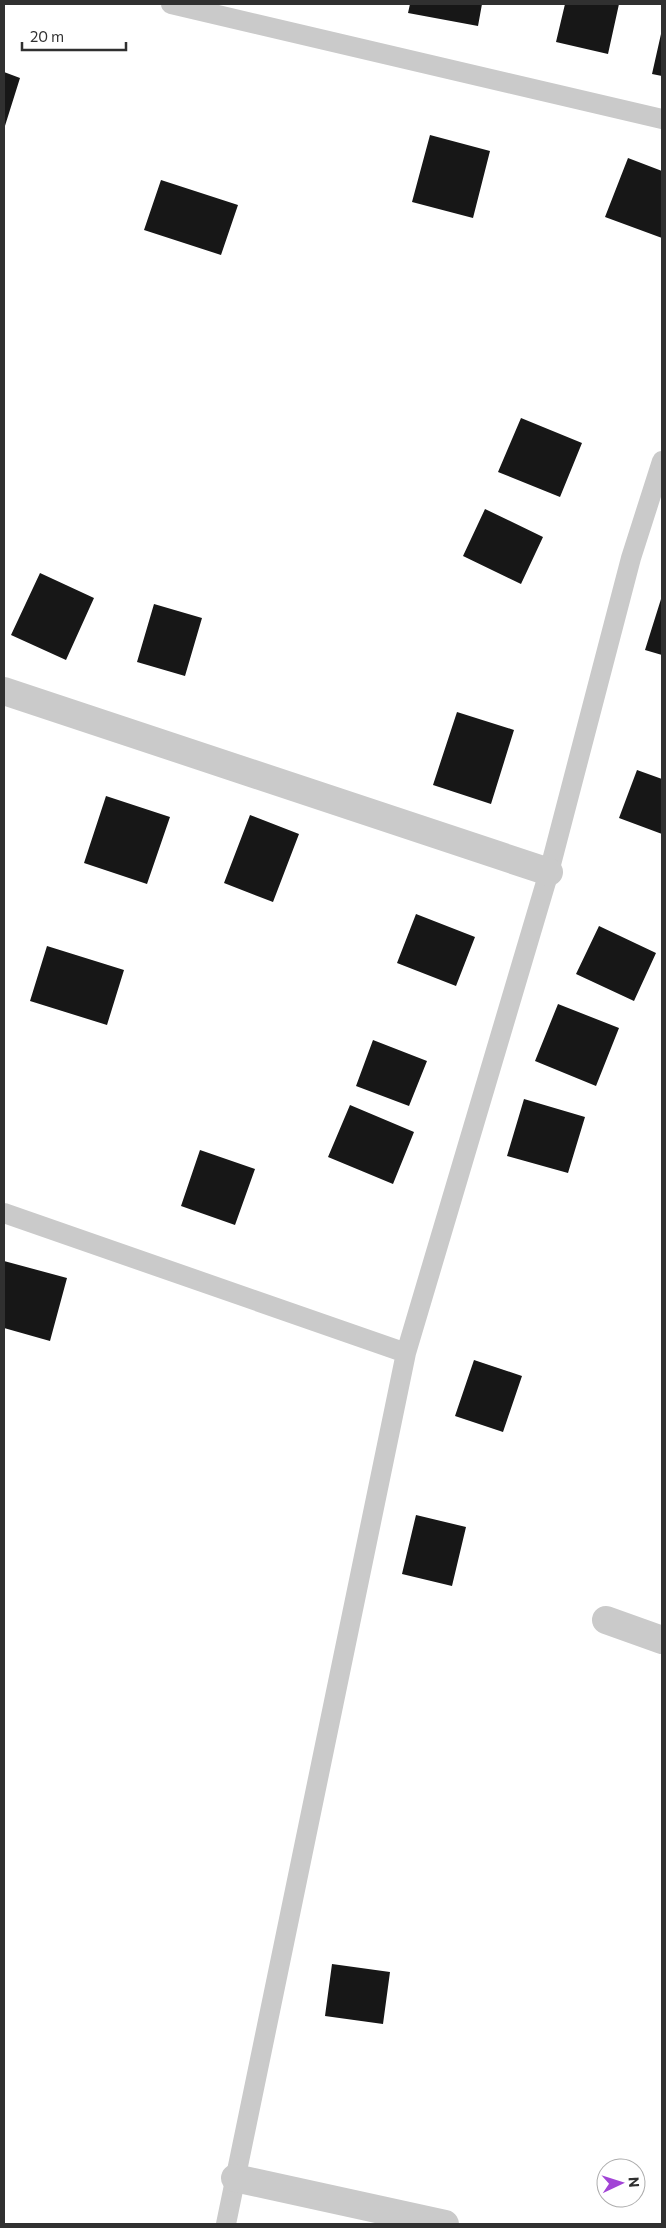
<svg xmlns="http://www.w3.org/2000/svg" width="666" height="2228" viewBox="0 0 666 2228" font-family="Commissioner,sans-serif">
<style>
.building{fill:#171717}
.lines{fill:none;stroke-linecap:round;stroke-linejoin:round}
.lane{stroke:#cacaca;stroke-width:20}
.street{stroke:#cacaca;stroke-width:28}
</style>
<rect width="100%" height="100%" fill="#fff"/>
<!-- building -->
<path class="building" d="M410 4H482L478 26 408 13Z
M565 4H619L608 54 556 42Z
M661 34H662V76L652 74Z
M4 72 20 78 4 129Z
M430 135 490 151 473 218 412 202Z
M628 158 662 171V238L605 217Z
M161 180 238 205 221 255 144 230Z
M521 418 582 443 560 497 498 472Z
M485 509 543 537 521 584 463 556Z
M40 573 94 598 66 660 11 635Z
M661 599H662V655L645 650Z
M154 604 202 618 185 676 137 662Z
M457 712 514 730 491 804 433 785Z
M637 770 662 779V834L619 818Z
M106 796 170 817 147 884 84 863Z
M250 815 299 834 273 902 224 883Z
M416 914 475 937 456 986 397 963Z
M599 926 656 953 634 1001 576 974Z
M47 946 124 970 107 1025 30 1001Z
M558 1004 619 1028 596 1086 535 1061Z
M373 1040 427 1061 409 1106 356 1086Z
M524 1099 585 1117 568 1173 507 1156Z
M350 1105 414 1132 393 1184 328 1157Z
M200 1150 255 1169 235 1225 181 1206Z
M4 1261 67 1278 50 1341 4 1328Z
M474 1360 522 1376 503 1432 455 1416Z
M416 1515 466 1527 452 1586 402 1574Z
M332 1964 390 1972 383 2024 325 2016Z"/>
<g class="lines">
<!-- lane -->
<path class="lane" d="M171 4 662 119
M4 1213 406 1353
M226 2224 406 1353 549 872 631 558 662 461"/>
<!-- street -->
<path class="street" d="M4 691 549 872
M606 1620 662 1640
M235 2178 445 2224"/>
</g>
<!-- border -->
<rect width="666" height="2228" fill="none" stroke="#303030" stroke-width="10"/>
<!-- north arrow -->
<g transform="translate(621 2183) rotate(86)"><circle r="24" fill="#ffffff" stroke="#acacac"/>
<path d="M0-4L9 19L0 12L-9 19Z" fill="#a244d6"/>
<text y="-8" font-size="14" font-weight="bold" text-anchor="middle" fill="#303030">N</text>
</g>
<!-- scale -->
<path d="M22 42v8h104v-8" fill="none" stroke="#303030" stroke-width="2.5"/>
<text x="30" y="42" font-size="15" fill="#303030" stroke="#ffffff" stroke-width="4" paint-order="stroke">20 m</text>
</svg>
